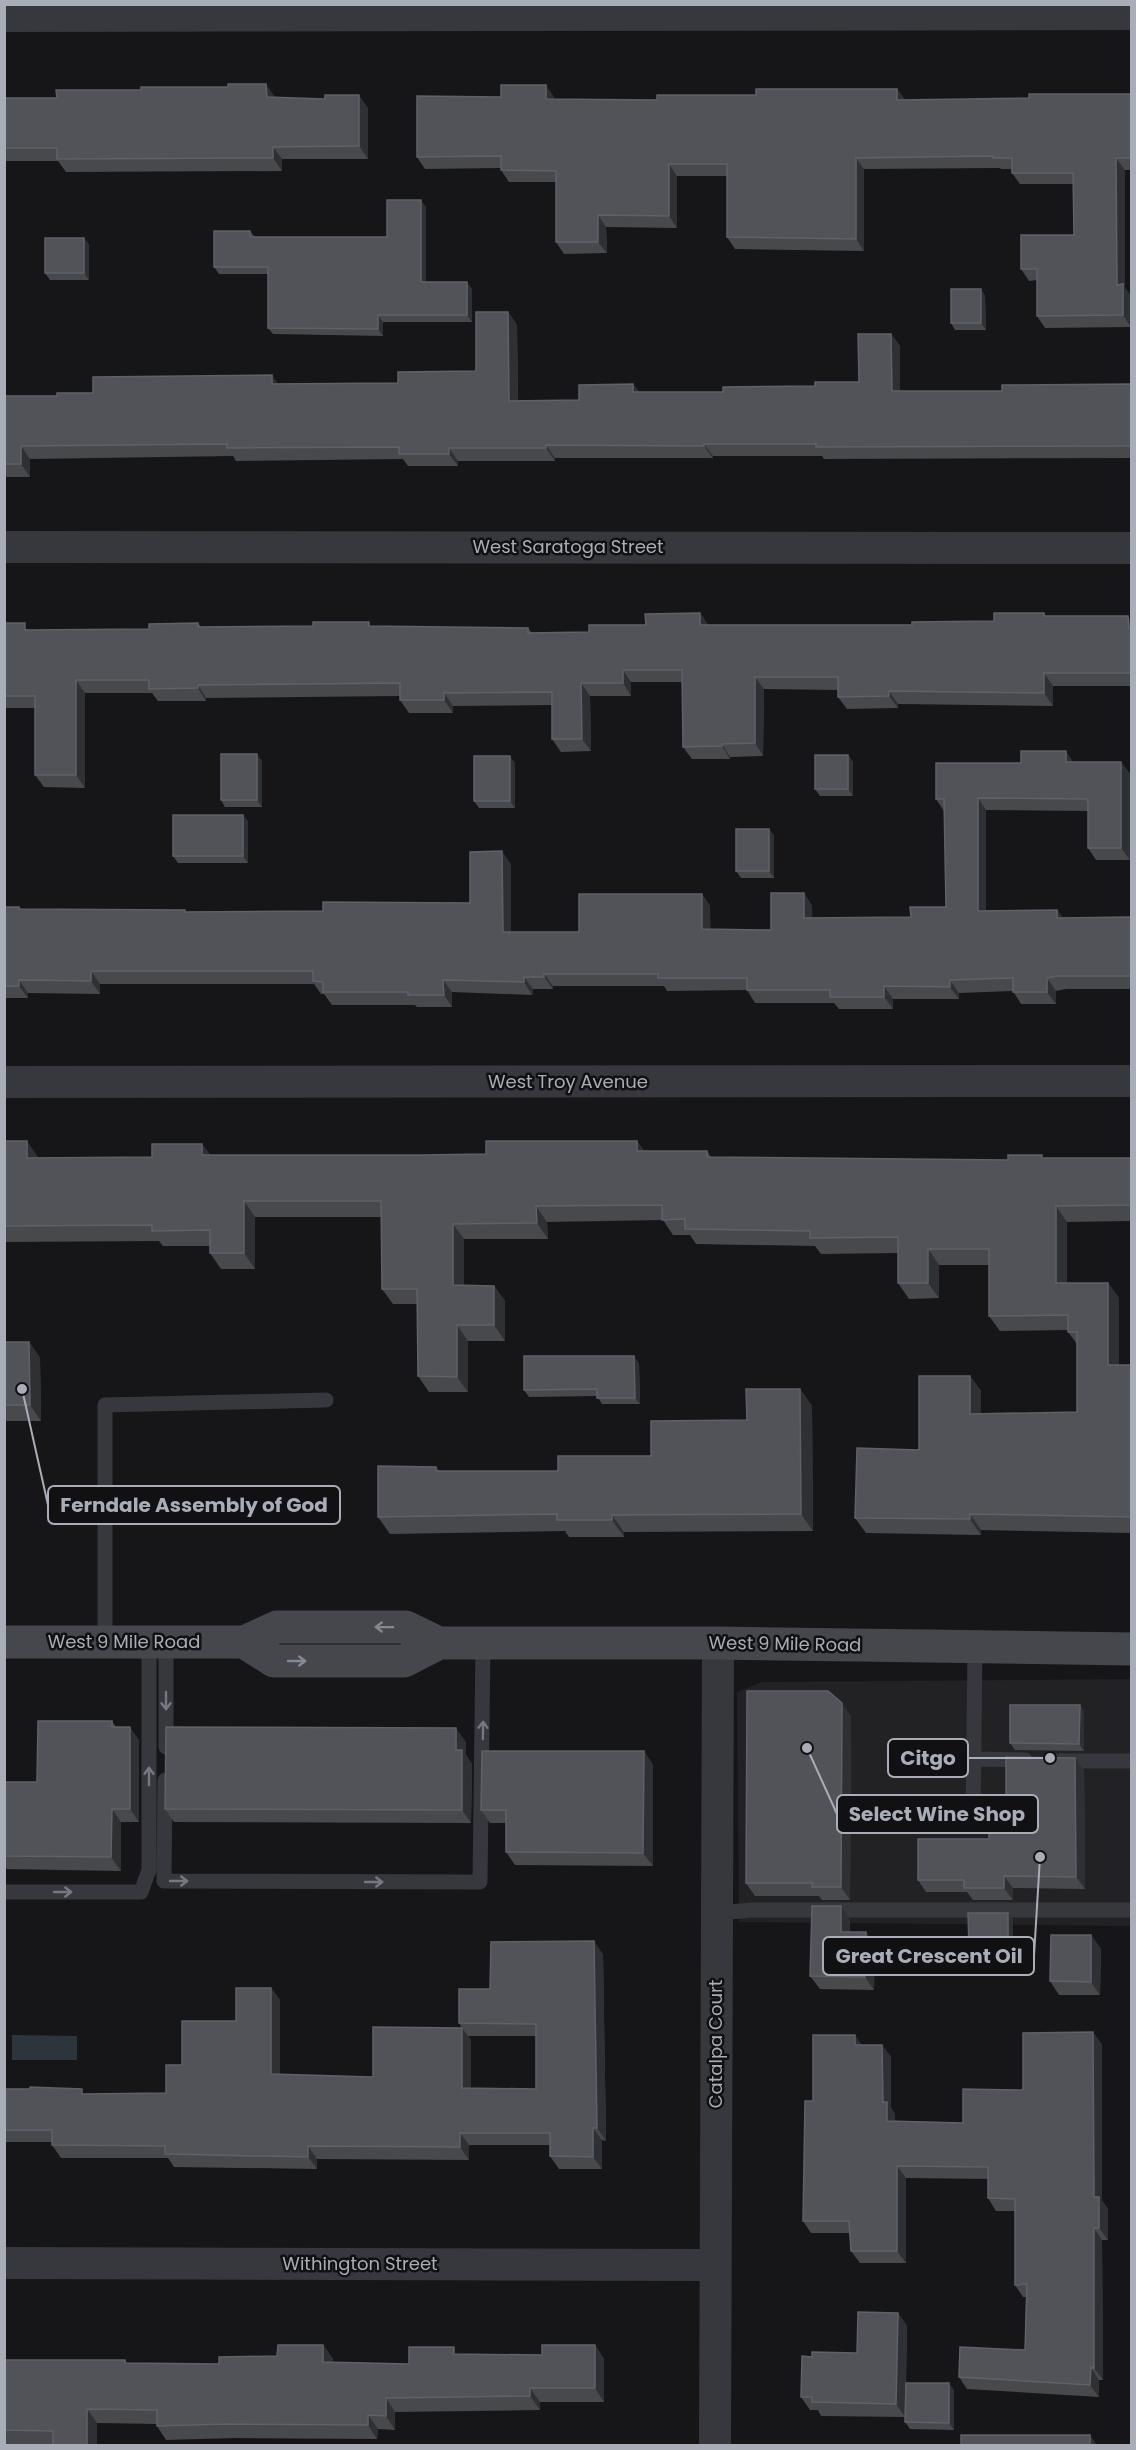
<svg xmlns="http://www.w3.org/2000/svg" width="1136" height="2450" viewBox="0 0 1136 2450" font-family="Poppins,sans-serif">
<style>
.built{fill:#222225}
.water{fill:#2c353c}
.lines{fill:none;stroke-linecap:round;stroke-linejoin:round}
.lane{stroke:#37383d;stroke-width:15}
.street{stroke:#37383d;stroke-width:32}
.secondary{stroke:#45474d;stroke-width:33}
.wall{fill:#47494d;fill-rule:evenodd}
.shaded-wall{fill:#2f3033}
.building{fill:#525359;stroke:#5f6168;stroke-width:1.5}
.oneway{stroke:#858993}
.oneway2{stroke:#757881}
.labels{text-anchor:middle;stroke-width:5;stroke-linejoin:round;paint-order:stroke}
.street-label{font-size:18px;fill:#a8adb8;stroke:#111113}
.leader{fill:none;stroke:#a8adb8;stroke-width:2}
.callout-dot{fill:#a8adb8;stroke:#111113;stroke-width:2}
.callout{fill:#111113;stroke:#a8adb8;stroke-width:2}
.callout-label{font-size:20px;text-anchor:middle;font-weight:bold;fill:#a8adb8}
</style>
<rect width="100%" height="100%" fill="#161618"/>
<!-- built -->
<path class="built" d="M1131 1679V1926L739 1922 737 1692 762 1682Z"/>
<!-- water -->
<path class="water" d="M12 2035 77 2036V2060H12Z"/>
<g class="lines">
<!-- lane -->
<path class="lane" d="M105 1642V1405L326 1400
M166 1747V1642
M974 1759 1025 1760
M1058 1761H1132
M165 1780 164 1881 480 1882 483 1643
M973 1821 975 1647
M4 1892H141L149 1870V1642
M717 1913 752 1910H1132"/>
<!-- street -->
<path class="street" d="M4 16 1132 14
M4 547 1132 548
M4 1082 1132 1081
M4 2263 715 2265
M715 2446 718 1643"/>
<!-- secondary -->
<path class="secondary" d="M4 1642H244L277 1627H406L439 1643H718L1132 1649
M244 1642 274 1661H404L439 1643"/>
</g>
<!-- wall -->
<path class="wall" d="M897 89 905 100 1029 98 1131 94V170H1125V288L1131 296V327L1045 328 1037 316V280L1029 281 1021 269 1074 235V184H1020L1012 173V169H1001L1000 168 864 169V251L735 249 727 237V176H677V228L606 227 607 253 564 254 556 242V182H509L501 170V168L425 169 417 157 501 97H554V99L657 100Z
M4 98H275L368 108V159H282V171L66 172 58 161H4Z
M426 207V282L472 289V322H383V336L273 334 268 328V274H219L214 267 250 231 255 237H387Z
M84 238 89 245V280H50L45 273Z
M981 289 985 296 986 330H955L951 323Z
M508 312 517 325 518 401 579 400 633 384 639 392H723L815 386 859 382 891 334 900 346V391H1002L1131 384V458L824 459 822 456H713V458H555V461H458V466H408L403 459 236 461 233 456 30 459V477H4V396H57L278 384 398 383 476 371Z
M700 613 708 625H912L994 621 1044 613 1046 616 1131 620V686H1053V706L898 704V708L847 709 838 697V690L764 689 763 756 730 757V759H692L683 747V682H631V696H590L591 751 561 752 552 739V705L453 706V713H409L400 700V696L206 698V701H158L152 693H85V788L44 787 35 775V708H4V623L30 630 149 629 198 623 201 627 372 626 528 628 532 633 589 632 646 625Z
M848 755 853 762V796H820L815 789Z
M262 761V807H225L221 800Z
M1073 762H1121L1130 774V860H1096L1088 848V811L986 810V910H1057L1063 918 1131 917V989H1066L1056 991V1004H1021L1013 991 959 993V999H893V1009H839L834 1003H755L747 990 667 991 664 986H553V989H533L532 995 452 992V1007H417L415 1005H332L324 994H321L314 984H100V994L28 993V998H4V907H19L21 909 185 910 187 912 323 911 470 903 511 864V932H579L702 894 710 906V929L771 930 804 893 812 906V918L911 917 946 907 944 811 936 799 1021 763Z
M515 763V808H479L474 801Z
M248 821V863H178L173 856Z
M774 835V878H741L736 871Z
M4 1141 38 1157V1158L152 1157 202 1144 210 1155H422L486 1154 637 1141 644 1151H707L711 1157 1008 1160 1131 1158V1221L1067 1222V1283H1108L1119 1298V1365H1131V1533L981 1530V1535L866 1533 855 1518 919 1450 970 1376 981 1391V1414L1077 1412V1344L1068 1332V1330L1000 1331 989 1316V1265H939V1298L909 1299 898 1283V1253L821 1254 815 1246 696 1244 690 1235H673L663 1220 547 1222 548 1239H464V1285L494 1286 505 1301V1341H468V1392H429L418 1376 417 1304H393L382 1289 381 1217H255V1269H221L210 1253V1246H163L159 1241 4 1242Z
M4 1310 5 1342H29L40 1358 41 1421H4Z
M639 1363 640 1404H602L597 1396 529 1397 524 1390Z
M800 1389 812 1406 813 1531 624 1532V1537H569L565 1531 390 1534 378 1517 436 1467 439 1471H558L651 1456 747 1420Z
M1080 1705 1084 1712V1751L1015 1750 1010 1743Z
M851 1716 850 1900H822L819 1896H755L746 1883Z
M112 1721 116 1727 139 1740V1822H121V1871L4 1869V1782H37Z
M466 1742V1755L472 1764 471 1823 174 1822 165 1809Z
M644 1751 653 1765V1866L515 1865 506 1852V1823H490L481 1810Z
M1084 1770 1085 1889 1013 1888V1900H973L967 1892H926L918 1880 989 1839 1006 1805Z
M1008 1913 1013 1920V1953L974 1954 969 1947Z
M850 1920V1932H866L875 1946 874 1990 820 1989 810 1976Z
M1091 1935 1101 1949 1100 1995H1059L1050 1981Z
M603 1954 606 2141 602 2140V2169H559L550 2156V2145H469V2160L317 2159V2169L174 2167 168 2158H61L52 2145V2142H4V2089L85 2094 166 2093 182 2065 236 2021 271 1988 280 2000V2074L373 2077 462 2028 459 2023 490 1989ZM468 2036H536V2089L471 2088V2040Z
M1102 2044V2201L1108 2209V2240H1102L1103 2380H1099V2397L967 2389 959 2377 1025 2350 1026 2297H1023L1015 2285V2211H996L988 2198V2179L906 2178V2263H860L851 2251 850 2233H811L803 2221 813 2101 862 2045H882L891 2057V2108L895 2114V2121L963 2123 1023 2090Z
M898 2313 907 2326 906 2383 954 2390V2430L910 2429 905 2422V2417L821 2416 818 2410H810L801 2397 812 2357 857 2353Z
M323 2345 333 2359V2362L409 2364 459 2354 542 2355 595 2345 604 2359V2402H540V2410L395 2412V2430L378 2429 377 2439 236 2438 166 2440 157 2426V2424L97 2423V2445H53V2444H4V2360H125L127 2363 219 2364 277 2356Z"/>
<!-- shaded-wall -->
<path class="shaded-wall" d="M266 84 275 97 276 110 267 97Z
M546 85 554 97V111L546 99Z
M897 89 905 100H897Z
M359 95 368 108V159L359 146Z
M273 147 282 159V171L273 158Z
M856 158 864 169V251L856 239Z
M1116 158 1125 170V288L1131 296V327L1123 315 1117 285Z
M669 164 677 176V228L669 216Z
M421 200 426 207V289L421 282Z
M598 215 606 227 607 253 598 242Z
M84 238 89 245V280L84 273Z
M467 282 472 289V322L467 315Z
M981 289 985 296 986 330 981 323Z
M508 312 517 325 518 413 509 401Z
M378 315 383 322V336L378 329Z
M891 334 900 346V404L892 391Z
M272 375 280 387 272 384Z
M633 384 642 397 633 392Z
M704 444 713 456V458L704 446Z
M546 445 555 458V461L546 448Z
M21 446 30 459V477L21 464Z
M449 448 458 461V466L449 454Z
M700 613 709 626 700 625Z
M1128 616 1131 620V631L1129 628Z
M623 670 631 682V696L623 683Z
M1044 673 1053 686V706L1044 693Z
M755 677 764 689 763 756 755 743Z
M76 680 85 693V788L76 775Z
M581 683 590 696 591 751 582 739Z
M198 685 206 698V701L198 688Z
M889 691 898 704V708L889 696Z
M444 693 453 706V713L444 700Z
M722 744 730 757V759L722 746Z
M1066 751 1074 763 1066 762Z
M257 754 262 761V807L257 800Z
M848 755 853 762V796L848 789Z
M510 756 515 763V808L510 801Z
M1121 762 1130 774V860L1121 848Z
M978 798 986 810V923L978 911Z
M243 815 248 821V863L243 856Z
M769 829 774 835V878L769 871Z
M502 851 511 864V945L503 932Z
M804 893 812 906 813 931 804 918Z
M702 894 710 906 711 941 702 929Z
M1057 910 1066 922 1057 918Z
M91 971 100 984V994L91 981Z
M544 974 553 986V989L544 977Z
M524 977 533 989 532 995 524 982Z
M1047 978 1056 991V1004L1047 992Z
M19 980 28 993V998L19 986Z
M443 980 452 992V1007L444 995Z
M950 980 959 993V999L950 987Z
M884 986 893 999V1009L884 997Z
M27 1141 38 1157V1174L27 1158Z
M637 1141 648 1157 637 1151Z
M202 1144 213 1160 202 1155Z
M244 1201 255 1217V1269L244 1253Z
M536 1206 547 1222 548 1239 537 1223Z
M1056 1206 1067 1222V1299L1056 1283Z
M453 1224 464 1239V1301L453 1285Z
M928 1249 939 1265V1298L928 1283Z
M1108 1283 1119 1298V1381L1108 1365Z
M494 1286 505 1301V1341L494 1325Z
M4 1310 5 1311V1358L4 1357Z
M457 1325 468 1341V1392L457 1377Z
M29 1342 40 1358 41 1421 30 1405Z
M634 1356 639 1363 640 1404 635 1398Z
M970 1376 981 1391V1430L970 1414Z
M800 1389 812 1406 813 1531 801 1514Z
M970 1514 981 1530V1535L970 1519Z
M612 1515 624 1532V1537L612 1520Z
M842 1703 851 1716 850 1900 841 1887Z
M1080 1705 1084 1712V1751L1079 1744Z
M130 1727 139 1740V1822L130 1809Z
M456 1728 466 1742V1755L472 1764 471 1823 462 1810 456 1750Z
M644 1751 653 1765V1866L643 1853Z
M1075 1758 1084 1770 1085 1889 1076 1877Z
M112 1809 121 1822V1871L111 1857Z
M1004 1876 1013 1888V1900L1004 1888Z
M841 1906 850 1920V1945L841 1932Z
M1008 1913 1013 1920V1953L1008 1946Z
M866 1932 875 1946 874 1990 865 1977Z
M1091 1935 1101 1949 1100 1995 1091 1982Z
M594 1941 603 1954 606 2141 597 2128Z
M271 1988 280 2000V2086L271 2074Z
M462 2028 471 2040V2101L462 2088Z
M1093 2032 1102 2044V2201L1108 2209V2240L1099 2228 1094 2197Z
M855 2035 863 2047 855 2045Z
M882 2045 891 2057V2108L895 2114V2133L887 2121 883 2102Z
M593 2128 602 2140V2169L593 2157Z
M460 2133 469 2145V2160L460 2147Z
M308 2146 317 2159V2169L308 2157Z
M897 2166 906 2178V2263L897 2251Z
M1094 2228 1102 2240 1103 2380 1094 2368Z
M898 2313 907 2326 905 2417 896 2404Z
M323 2345 333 2359V2376L323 2362Z
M595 2345 604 2359V2402L595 2388Z
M1091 2367 1099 2380V2397L1090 2385Z
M949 2383 954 2390V2430L949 2423Z
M530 2388 540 2402V2410L530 2396Z
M386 2398 395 2412V2430L386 2416Z
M87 2409 97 2423V2445H87Z
M368 2415 378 2429 377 2439 368 2425Z
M1090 2435 1097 2445H1090Z"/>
<!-- building -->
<path class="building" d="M228 84H266L267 97 325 99V95H359V146L273 147V158L57 159V148H4V98H57L56 90H141V87H228Z
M501 85H546V99L657 100V95H756V89H897V100L1029 98V94H1131V158H1116L1117 285 1123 284V315L1037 316V269H1021V235H1074L1073 173H1012V158H993V156L856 158V239L727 237V164H669V216L598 215V242H556V171L501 170V156L417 157V96L501 97Z
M387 200H421V282H467V315H378V329L268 328V267H214V231H250V237H387Z
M45 238H84V273H45Z
M951 289H981V323H951Z
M476 312H508L509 401 579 400V385L633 384V392H723V387L815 386V382H859L858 334H891L892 391H1002V385L1131 384V446L816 447V444H704V446L546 445V448H449V454H399V447L227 448V444L21 446V464H4V396H57V393H93V377L272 375V384L398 383V372L476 371Z
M700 613V625H912V622L994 621V613H1044V616H1128L1129 628 1131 627V673H1044V693L889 691V696L838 697V677H755V743L722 744V746L683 747 682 670H623V683H581L582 739H552V692L444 693V700H400V683L198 685V688L149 689V680H76V775H35V696H4V623H25V630L149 629V624L198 623V627L313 626V622H369V626L528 628V633L589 632V625H646L645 614Z
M1021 751H1066V762H1121V848H1088V801L1086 799 978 798V911L1057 910V918L1131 917V976H1057L1047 978V992H1013V978L950 980V987L884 986V997H830V990H747V978H658V974H544V977H524V982L443 980 444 995H408V992H323V982L313 981V971H91V981L19 980V986H4V907H19V909L185 910V912L323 911V902L470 903V852L502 851 503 932H579V894H702V929L771 930V893H804V918L911 917 910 907H946L944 799H936V763H1021Z
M221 754H257V800H221Z
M815 755H848V789H815Z
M474 756H510V801H474Z
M173 815H243V856H173Z
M736 829H769V871H736Z
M4 1141H27V1158L152 1157V1144H202V1155H422L486 1154V1141H637V1151H707V1157L1008 1160V1155H1042V1158H1131V1205L1056 1206V1283H1108V1365H1131V1517L970 1514V1519L855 1518 857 1448 919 1450V1376H970V1414L1077 1412V1332H1068V1315L989 1316V1249H928V1283H898V1237L810 1238V1231L685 1229V1219L662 1220V1205L536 1206 537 1223 453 1224V1285L494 1286V1325H457V1377L418 1376 417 1289H382L381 1201H244V1253H210V1230L152 1231V1225L4 1226Z
M4 1342H29L30 1405H4Z
M524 1356H634L635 1398H597V1389L524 1390Z
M746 1389H800L801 1514 612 1515V1520H557V1514L378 1517V1466L436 1467V1471H558V1456H651V1421L747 1420Z
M747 1691H828L842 1703 841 1887H812L813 1883H746Z
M1010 1705H1080L1079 1744 1010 1743Z
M38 1721H112V1727H130V1809H112L111 1857 4 1856V1782H37Z
M166 1727 456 1728V1750H462V1810L165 1809Z
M482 1751H644L643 1853 506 1852V1810H481Z
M1006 1757 1075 1758 1076 1877 1004 1876V1888H964V1880H918V1839H989V1805H1006Z
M812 1906H841V1932H866L865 1977 810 1976Z
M968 1913H1008V1946L969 1947Z
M1051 1935H1091V1982L1050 1981Z
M594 1941 597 2128H593V2157L550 2156V2133H460V2147L308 2146V2157L165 2154V2146L52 2145V2130H4V2089H30V2087L82 2089V2094L166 2093V2065H182V2021H236V1988H271V2074L373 2077V2027L462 2028V2088L536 2089V2024L459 2023V1989H490L491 1942Z
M1093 2032 1094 2197H1099V2228H1094V2368L1091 2367 1090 2385 959 2377 960 2347 1025 2350 1027 2284 1015 2285V2199L988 2198V2167L897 2166V2251H851L849 2221H803L805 2101H813V2035H855V2045H882L883 2102H887V2121L963 2123V2089L1023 2090V2033Z
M858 2312 898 2313 896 2404 812 2402V2397H801L802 2356 812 2357V2352L857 2353Z
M278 2345H323V2362L409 2364V2347H454V2354L542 2355V2345H595V2388H530V2396L386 2398V2416L368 2415V2425L226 2424 157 2426V2410L87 2409V2445H53V2431L4 2430V2360H125V2363L219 2364V2357L277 2356Z
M906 2383H949V2423L905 2422Z
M961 2435H1090V2445H961Z"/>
<!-- one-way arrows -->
<defs><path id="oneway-shaft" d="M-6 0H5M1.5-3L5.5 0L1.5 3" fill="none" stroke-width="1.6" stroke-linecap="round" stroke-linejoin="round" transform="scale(1.5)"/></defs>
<g class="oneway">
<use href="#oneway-shaft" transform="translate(384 1627) rotate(-179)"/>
<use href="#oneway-shaft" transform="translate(297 1661)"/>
</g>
<g class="oneway2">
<use href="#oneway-shaft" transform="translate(166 1701) rotate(90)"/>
<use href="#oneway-shaft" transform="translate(483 1730) rotate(-89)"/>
<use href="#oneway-shaft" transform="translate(149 1776) rotate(-90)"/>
<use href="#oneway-shaft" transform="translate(179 1881)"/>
<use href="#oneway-shaft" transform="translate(374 1882)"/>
<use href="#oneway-shaft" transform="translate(63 1892)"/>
</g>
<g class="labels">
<!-- street labels -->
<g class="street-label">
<text x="568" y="553">West Saratoga Street</text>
<text x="568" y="1088">West Troy Avenue</text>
<text x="124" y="1648">West 9 Mile Road</text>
<text transform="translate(785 1644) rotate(1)" y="6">West 9 Mile Road</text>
<text transform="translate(716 2044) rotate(-90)" y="6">Catalpa Court</text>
<text x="360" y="2270">Withington Street</text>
</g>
</g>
<!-- callouts -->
<path class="leader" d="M22 1389L48 1505M1050 1758L968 1758M807 1748L837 1814M1040 1857L1034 1956"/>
<g class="callout-dot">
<circle cx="22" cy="1389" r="6"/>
<circle cx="1050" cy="1758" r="6"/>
<circle cx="807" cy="1748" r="6"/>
<circle cx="1040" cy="1857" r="6"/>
</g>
<g class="callout">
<rect x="48" y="1486" width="292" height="38" rx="6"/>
<rect x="888" y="1739" width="80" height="38" rx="6"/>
<rect x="837" y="1795" width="201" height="38" rx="6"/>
<rect x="823" y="1937" width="211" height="38" rx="6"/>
</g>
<g class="callout-label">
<text x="194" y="1512">Ferndale Assembly of God</text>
<text x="928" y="1765">Citgo</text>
<text x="937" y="1821">Select Wine Shop</text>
<text x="929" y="1963">Great Crescent Oil</text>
</g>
<!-- border -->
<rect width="1136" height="2450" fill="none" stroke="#a8adb8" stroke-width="12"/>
</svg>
